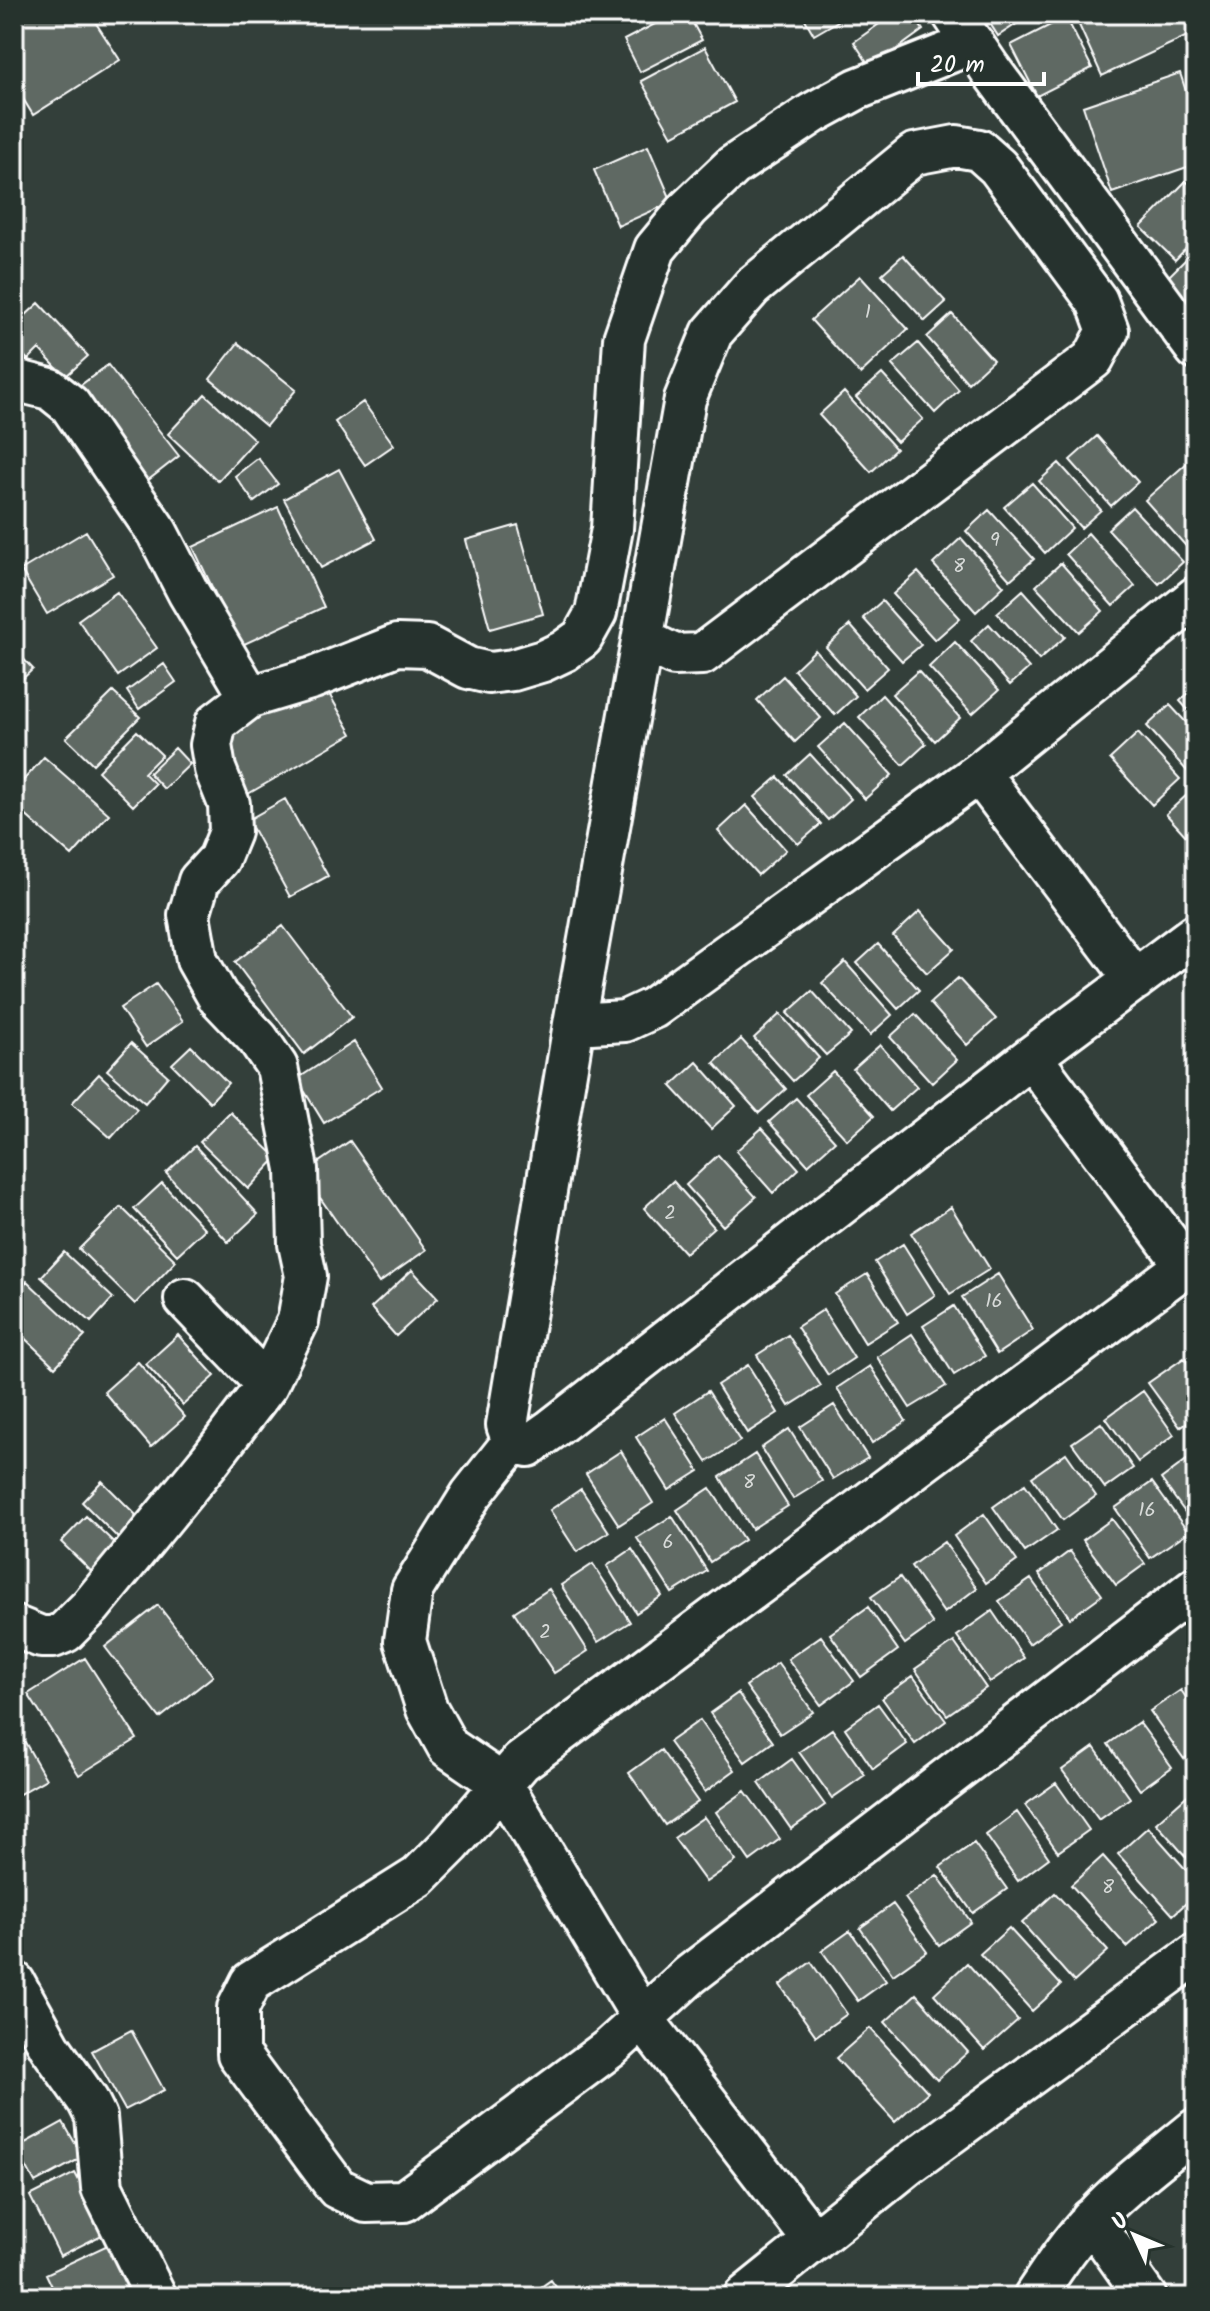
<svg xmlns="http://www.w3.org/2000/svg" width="1210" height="2311" viewBox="0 0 1210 2311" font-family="Kalam,sans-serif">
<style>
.building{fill:#5f6964;stroke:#fff;stroke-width:2}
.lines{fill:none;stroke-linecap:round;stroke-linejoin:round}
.minor-casing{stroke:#fff;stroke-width:46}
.minor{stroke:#26332d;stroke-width:40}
.labels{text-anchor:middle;stroke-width:6;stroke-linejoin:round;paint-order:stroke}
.number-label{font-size:20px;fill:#d7dad8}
</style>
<rect width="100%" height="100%" fill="#333f3a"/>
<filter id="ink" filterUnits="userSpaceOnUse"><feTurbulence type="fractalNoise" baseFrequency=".0125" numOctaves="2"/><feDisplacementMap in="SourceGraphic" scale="16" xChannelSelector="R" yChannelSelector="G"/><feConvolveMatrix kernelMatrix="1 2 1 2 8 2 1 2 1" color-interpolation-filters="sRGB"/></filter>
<g filter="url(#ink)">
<!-- building -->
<path class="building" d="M14 14H90L120 60 33 115 14 84Z
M674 14H688L702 40 640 72 624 40Z
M802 14H850L814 35Z
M893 14H912L923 30 871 68 854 42Z
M984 14H1026L1027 17 998 36Z
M1074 14H1186L1194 33 1102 76Z
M1066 17 1092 68 1037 96 1011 45Z
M705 47 735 102 672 136 641 81Z
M1180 73 1196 121V164L1112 193 1083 106Z
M648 146 672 202 618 226 594 170Z
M1186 181 1196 190V238L1175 260 1141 227Z
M903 255 946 302 925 321 882 274Z
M1187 258 1196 268V307L1194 309 1165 280Z
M860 276 908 329 860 374 811 320Z
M39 303 88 356 65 377 39 349 28 360 14 345V326Z
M952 314 993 360 968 383 927 337Z
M238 343 296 390 266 426 210 379Z
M918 343 959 390 935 413 892 365Z
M108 365 179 456 142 485 70 393Z
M882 374 923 419 897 442 856 397Z
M844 392 896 449 871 472 819 415Z
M205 394 255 440 218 481 168 434Z
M363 402 394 445 365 465 335 422Z
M1097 436 1138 482 1111 506 1070 460Z
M1196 455V549L1192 553 1145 500Z
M258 458 278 484 254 502 235 476Z
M1059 463 1101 510 1081 528 1039 481Z
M339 469 376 539 321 568 284 499Z
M1032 483 1072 528 1045 553 1004 507Z
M278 507 324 607 240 646 193 547Z
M1132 507 1183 562 1159 584 1108 529Z
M989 510 1034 559 1010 580 966 531Z
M518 525 543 614 490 629 466 540Z
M86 531 113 575 47 614 21 570Z
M1088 533 1135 586 1113 606 1066 554Z
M961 538 1004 586 976 612 933 564Z
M1061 563 1103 611 1079 632 1036 586Z
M918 572 960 618 935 640 893 594Z
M1023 590 1065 637 1039 660 997 613Z
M117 592 157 648 118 676 78 620Z
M882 601 921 645 902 661 863 618Z
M989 624 1029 668 1010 685 971 641Z
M850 625 888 668 864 689 826 647Z
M955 642 999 690 972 714 929 667Z
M14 649 33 669 14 687Z
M815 650 856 696 835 715 794 670Z
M164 664 176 682 139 709 127 691Z
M918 671 960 718 935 741 892 694Z
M783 676 821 718 795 742 757 700Z
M320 678 352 734 248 794 216 737Z
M1196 686V719L1180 701Z
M113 692 140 717 93 764 66 738Z
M882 695 926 744 903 765 859 717Z
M1170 705 1196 733V763L1187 771 1147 726Z
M845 723 892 775 865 799 818 747Z
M137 731 162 755 144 773 155 784 133 806 98 771Z
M1138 733 1180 779 1152 805 1110 759Z
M175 748 190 764 164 789 149 773Z
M810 754 851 799 828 820 787 775Z
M44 757 109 814 72 856 14 805V791Z
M778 777 821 824 798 844 755 797Z
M1189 793 1196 802V847L1166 814Z
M285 799 328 876 290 897 248 820Z
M746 805 786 850 758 875 718 831Z
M920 911 954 949 927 973 893 936Z
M283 926 352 1017 304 1054 235 962Z
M878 944 919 990 898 1009 857 963Z
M845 962 892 1015 870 1035 822 983Z
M958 978 996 1019 967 1045 930 1003Z
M156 984 183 1021 146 1047 120 1008Z
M812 991 851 1034 826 1055 787 1013Z
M780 1014 819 1058 793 1081 754 1038Z
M915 1014 957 1060 932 1083 890 1037Z
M741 1039 786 1089 759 1113 714 1063Z
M354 1042 382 1087 324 1123 297 1079Z
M131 1043 168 1076 145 1103 107 1070Z
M880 1045 917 1087 890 1111 853 1069Z
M191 1046 228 1083 210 1102 172 1064Z
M697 1062 736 1106 711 1129 671 1086Z
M833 1071 874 1116 847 1140 806 1095Z
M99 1074 137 1109 111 1138 72 1103Z
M796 1098 835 1141 808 1165 769 1122Z
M230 1112 277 1158 248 1189 200 1142Z
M762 1128 799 1169 773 1193 736 1151Z
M350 1141 426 1250 379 1283 303 1173Z
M195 1146 258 1214 228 1242 166 1173Z
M718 1155 756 1197 723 1226 686 1185Z
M673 1181 714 1227 685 1253 644 1208Z
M162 1183 205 1229 177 1255 134 1209Z
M121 1207 176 1261 135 1304 79 1249Z
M951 1207 990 1269 950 1294 911 1233Z
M903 1244 935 1295 907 1314 875 1262Z
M64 1252 113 1298 91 1322 41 1277Z
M412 1270 438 1298 396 1336 371 1308Z
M867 1274 898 1322 865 1343 835 1294Z
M998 1274 1033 1330 997 1354 962 1297Z
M27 1281 85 1336 55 1367 14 1328V1295Z
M954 1306 985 1356 954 1375 923 1326Z
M823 1310 854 1358 828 1375 797 1327Z
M912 1334 946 1386 910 1408 877 1357Z
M178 1335 215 1376 183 1405 146 1364Z
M788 1335 821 1386 789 1406 757 1355Z
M1184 1358 1196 1375V1416L1180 1427 1148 1383Z
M138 1362 185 1417 151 1447 104 1392Z
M748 1365 778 1413 747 1433 717 1385Z
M870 1366 906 1421 872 1443 837 1388Z
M708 1391 740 1441 707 1462 675 1413Z
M1143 1391 1174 1435 1138 1462 1106 1418Z
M834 1405 868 1458 833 1479 800 1427Z
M665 1418 699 1471 669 1490 636 1437Z
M1101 1423 1133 1468 1105 1488 1072 1443Z
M789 1429 822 1481 793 1499 761 1448Z
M621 1451 653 1503 619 1525 586 1474Z
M1066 1453 1096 1496 1063 1520 1032 1477Z
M755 1454 788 1506 752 1529 720 1477Z
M1192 1456 1196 1462 1195 1526 1161 1479Z
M102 1481 150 1529 130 1550 82 1502Z
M1152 1482 1188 1532 1150 1558 1115 1508Z
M1025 1484 1057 1530 1025 1552 993 1507Z
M710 1488 744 1540 710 1562 677 1510Z
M581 1489 609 1532 577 1552 550 1510Z
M984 1514 1017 1561 986 1583 954 1536Z
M86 1516 123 1551 98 1578 61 1542Z
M672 1516 707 1571 672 1593 637 1538Z
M1112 1519 1145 1564 1116 1585 1083 1540Z
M944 1542 977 1588 944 1613 911 1566Z
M632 1549 662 1596 636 1613 607 1566Z
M1070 1551 1102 1595 1070 1618 1039 1574Z
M593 1564 630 1622 598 1642 561 1585Z
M900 1577 933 1624 905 1644 871 1597Z
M1031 1579 1061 1621 1029 1644 999 1601Z
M549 1589 588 1651 554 1673 514 1612Z
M158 1605 213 1676 160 1718 105 1647Z
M868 1607 898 1650 861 1677 830 1634Z
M992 1611 1024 1658 990 1682 957 1636Z
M821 1636 854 1681 821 1705 788 1659Z
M954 1642 986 1688 947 1715 915 1669Z
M85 1658 137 1739 79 1775 28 1694Z
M778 1663 813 1712 780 1734 746 1686Z
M913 1676 946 1721 915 1744 882 1698Z
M1181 1690 1196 1712V1750L1184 1759 1150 1711Z
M738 1693 773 1742 745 1762 710 1713Z
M878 1704 907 1744 873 1769 845 1728Z
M700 1720 735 1770 705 1792 669 1742Z
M1139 1722 1172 1767 1140 1790 1108 1744Z
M14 1723 46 1779 14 1797Z
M832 1729 865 1775 832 1798 799 1752Z
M1094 1747 1130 1798 1099 1820 1062 1770Z
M661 1750 698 1802 665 1825 629 1773Z
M792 1759 825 1805 791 1829 759 1783Z
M1056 1783 1089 1830 1058 1852 1025 1805Z
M745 1791 780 1839 750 1861 716 1812Z
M1192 1791 1196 1796V1868L1156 1823Z
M1017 1812 1049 1858 1018 1881 986 1835Z
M704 1817 736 1861 706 1882 674 1838Z
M1148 1827 1196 1881V1894L1173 1915 1118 1854Z
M974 1843 1007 1889 973 1913 940 1867Z
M1103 1856 1159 1919 1127 1947 1071 1885Z
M937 1875 971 1922 939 1945 905 1898Z
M1055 1893 1108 1951 1074 1982 1022 1923Z
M893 1904 927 1951 893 1975 860 1928Z
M1009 1928 1061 1985 1032 2011 980 1954Z
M850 1931 886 1981 858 2001 822 1951Z
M811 1962 847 2014 816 2036 780 1985Z
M967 1963 1018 2020 984 2050 934 1994Z
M916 1994 968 2052 937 2080 885 2022Z
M870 2028 928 2092 895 2122 836 2058Z
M131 2030 164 2090 125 2110 92 2051Z
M63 2122 83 2157 35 2183 16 2148Z
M75 2173 106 2233 60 2256 30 2196Z
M114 2242 134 2285 109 2297H57L46 2274Z
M551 2280 563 2297H527Z"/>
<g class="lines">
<!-- minor casing -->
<g class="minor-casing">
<path id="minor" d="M953 14 990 69 1196 349
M14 380 50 389 70 405 157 532 188 592 250 697 216 723 211 745 215 769 229 804 230 832 219 859 199 881 189 915 197 960 218 997 258 1039 277 1067 297 1169 299 1244 306 1276 298 1321 267 1385 210 1460 91 1606 65 1632 53 1637H41L14 1626
M644 640 674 655 702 654 1093 359 1108 331 1097 301 998 167 979 150 956 146 914 154 752 287 712 333 685 399 574 1024 507 1425 513 1442 528 1446 552 1429 1031 1057 1196 934
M250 697 313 678 397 645 427 646 468 668 489 673 513 670 543 661 564 651 582 638 596 613 612 529 624 339 655 249 689 208 733 166 813 113 857 89 973 43
M979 773 1135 980
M574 1024 625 1021 653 1008 979 773 1196 597
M1031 1057 1186 1266
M1196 1258 521 1762 451 1844 418 1877 251 1982 238 2008V2054L337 2188 366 2202 404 2201 610 2048 690 1975 1196 1587
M185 1299 267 1385
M513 1442 471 1495 412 1590 405 1641 427 1709 448 1747 502 1784 643 2019 814 2241
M14 1982 50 2047 88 2101 96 2117 102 2188 156 2297
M1091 2219 1146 2297
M744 2297 909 2164 1196 1954
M1034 2297C1052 2270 1070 2242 1093 2218 1124 2185 1161 2158 1196 2129"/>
</g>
<!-- minor -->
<use href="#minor" class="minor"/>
</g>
</g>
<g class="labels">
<!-- number labels -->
<g class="number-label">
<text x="868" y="318">1</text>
<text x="995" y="546">9</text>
<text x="959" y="572">8</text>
<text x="670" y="1219">2</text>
<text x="994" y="1307">16</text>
<text x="749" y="1488">8</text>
<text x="1147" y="1516">16</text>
<text x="668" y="1548">6</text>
<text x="545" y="1638">2</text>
<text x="1108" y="1893">8</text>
</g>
</g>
<!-- margin -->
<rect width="1210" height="2311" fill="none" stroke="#26332d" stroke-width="48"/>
<rect x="24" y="24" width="1162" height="2263" fill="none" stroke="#fff" stroke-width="3" filter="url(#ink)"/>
<!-- north arrow -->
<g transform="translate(1134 2235) rotate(314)" stroke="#26332d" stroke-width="6" paint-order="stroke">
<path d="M0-6L14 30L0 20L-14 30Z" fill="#ffffff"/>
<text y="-12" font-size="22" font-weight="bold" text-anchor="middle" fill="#ffffff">U</text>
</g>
<!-- scale -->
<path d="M918 72v12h126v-12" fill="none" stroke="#ffffff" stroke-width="4"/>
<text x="930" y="72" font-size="24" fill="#ffffff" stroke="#26332d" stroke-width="6" paint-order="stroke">20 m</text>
</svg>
